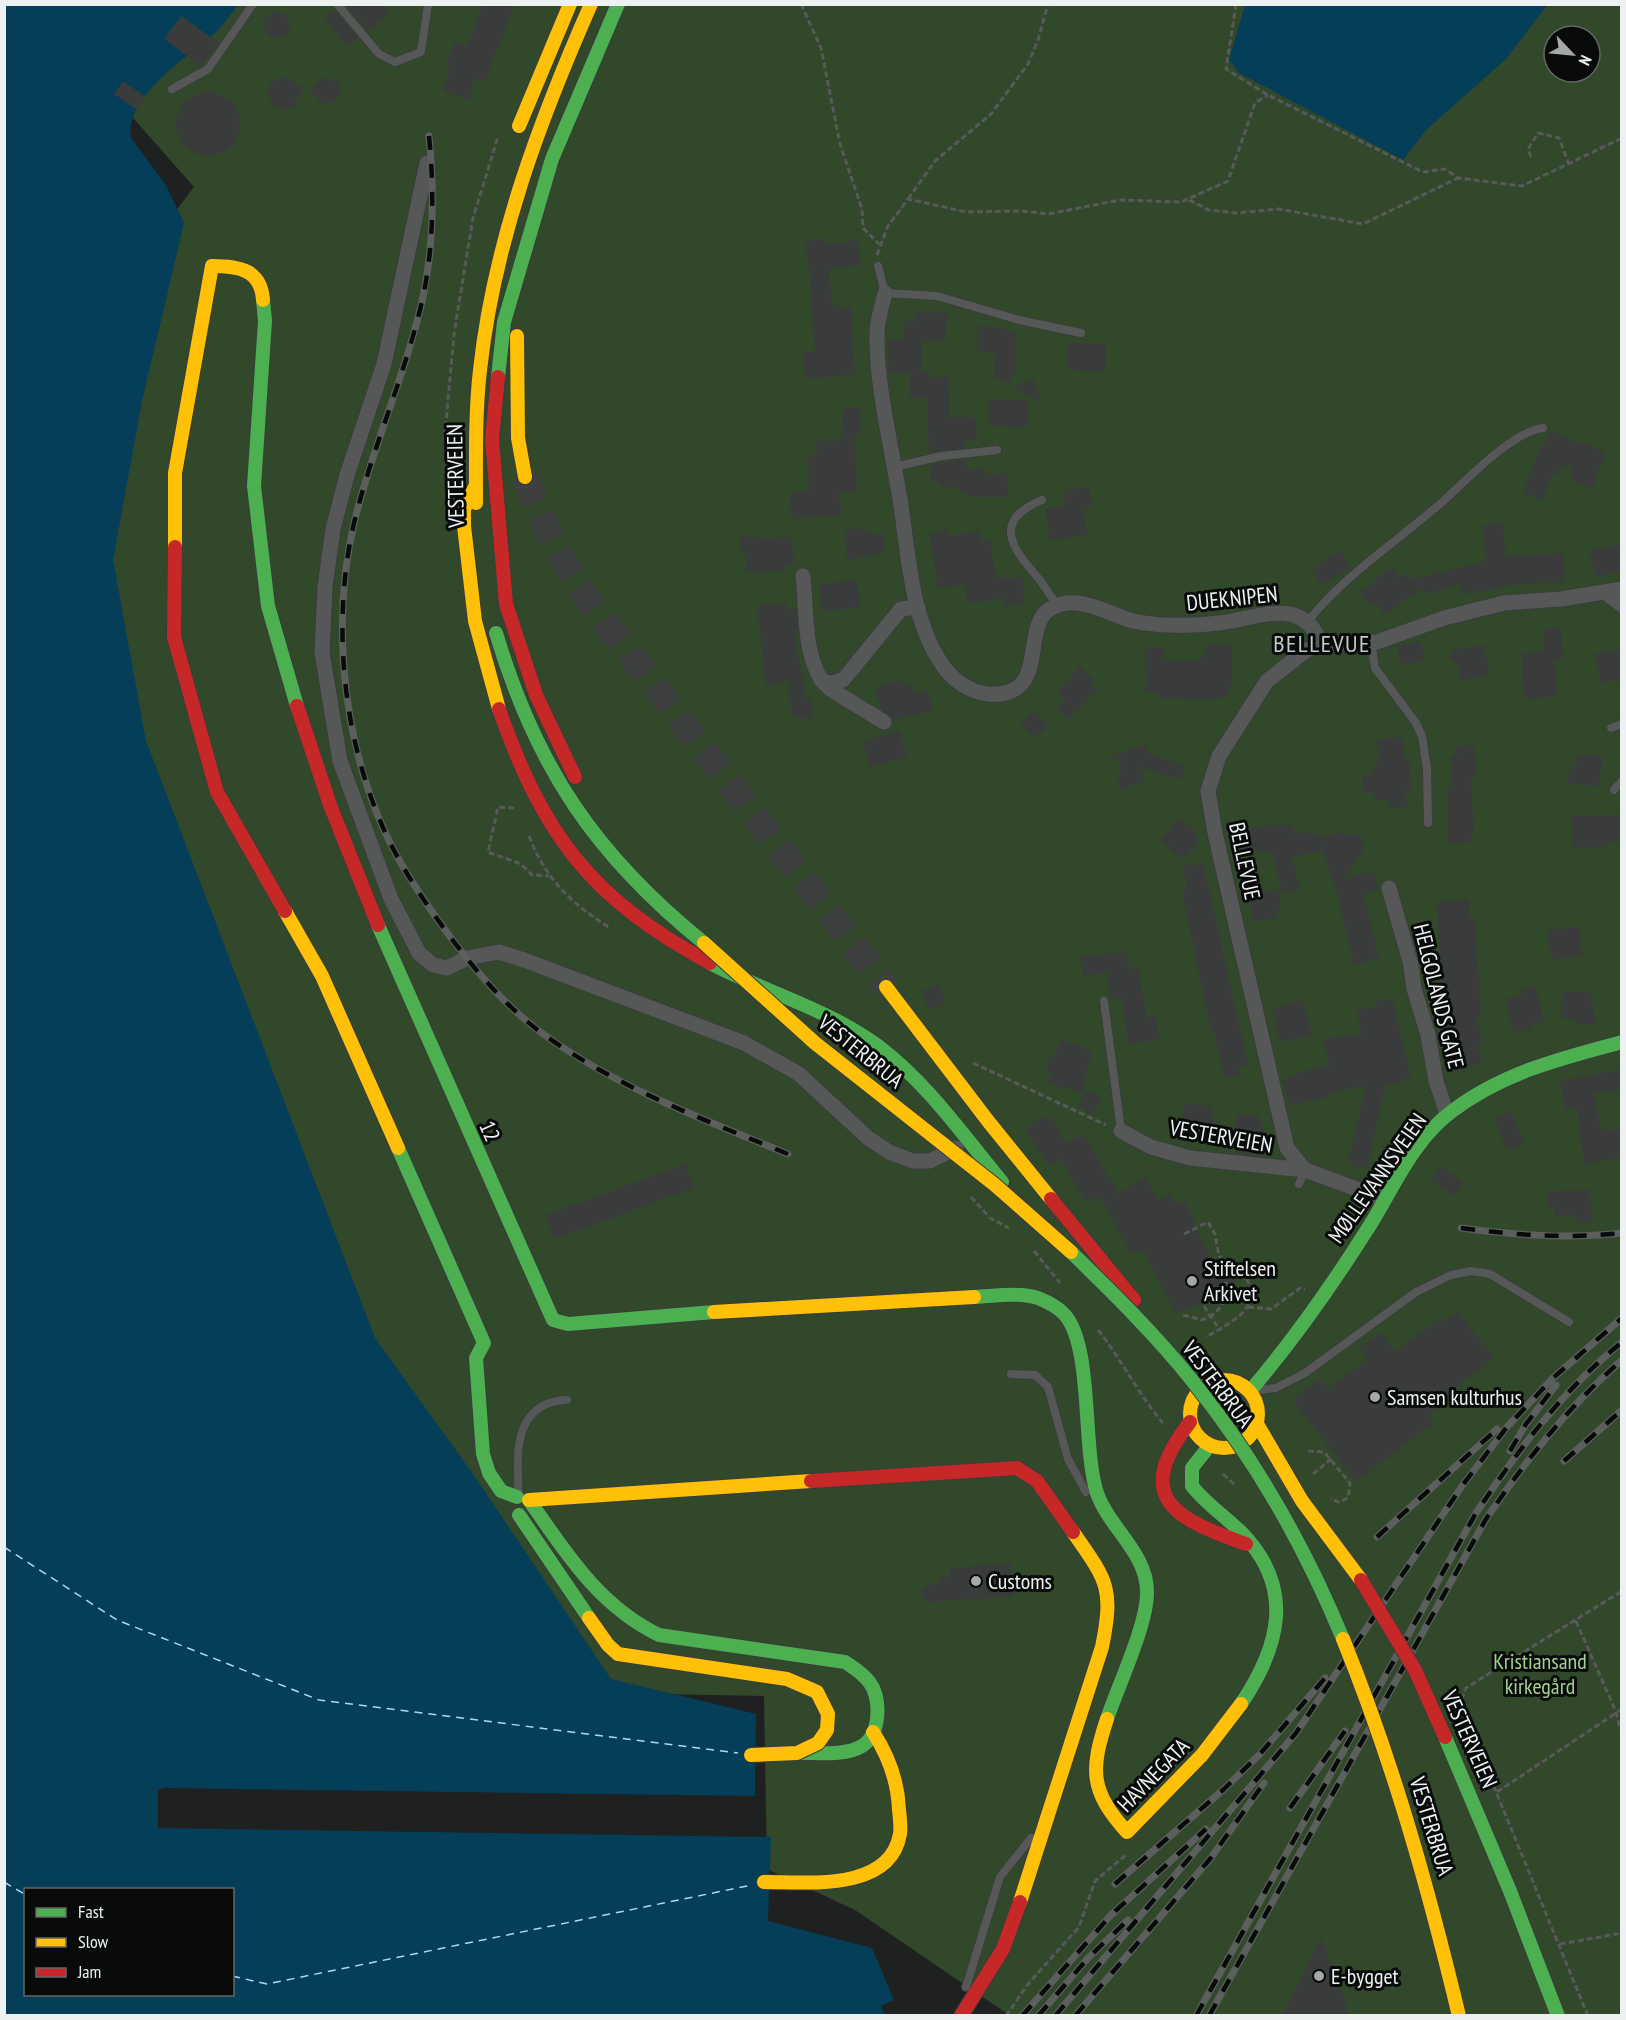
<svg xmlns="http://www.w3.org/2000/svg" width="1626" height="2020" viewBox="0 0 1626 2020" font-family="'PT Sans Narrow',sans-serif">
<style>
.green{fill:#32482a;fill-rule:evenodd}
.water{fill:#043e58;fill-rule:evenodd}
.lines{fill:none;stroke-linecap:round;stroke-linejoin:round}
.ferry{stroke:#abdaf6;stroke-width:1.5;stroke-dasharray:8 6;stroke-linecap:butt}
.building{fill:#3a3c3c}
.highway-tunnel{stroke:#3e4040;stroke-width:27;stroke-dasharray:27 14;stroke-linecap:butt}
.lane-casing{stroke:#3a3d3c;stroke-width:10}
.street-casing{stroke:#3a3d3c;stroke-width:17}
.fast-casing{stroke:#3a3d3c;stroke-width:16}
.slow-casing{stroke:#3a3d3c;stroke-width:16}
.jam-casing{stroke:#3a3d3c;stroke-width:16}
.path{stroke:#585959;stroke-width:3;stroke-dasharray:6 3;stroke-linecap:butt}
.lane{stroke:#565858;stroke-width:8}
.street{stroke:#565858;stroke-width:15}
.fast{stroke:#4caf50;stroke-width:14}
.slow{stroke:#ffc107;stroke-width:14}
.jam{stroke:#c62828;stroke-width:14}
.rail-casing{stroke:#5d5f5f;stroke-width:7}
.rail{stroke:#090b0b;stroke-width:4.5;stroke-dasharray:14;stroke-linecap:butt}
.fast-bridge-casing{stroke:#3a3d3c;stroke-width:16;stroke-linecap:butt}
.slow-bridge-casing{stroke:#3a3d3c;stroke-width:16;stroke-linecap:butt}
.jam-bridge-casing{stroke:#3a3d3c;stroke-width:16;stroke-linecap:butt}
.fast-bridge{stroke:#4caf50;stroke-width:14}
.slow-bridge{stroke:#ffc107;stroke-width:14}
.jam-bridge{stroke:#c62828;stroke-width:14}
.poi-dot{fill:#a6a8a8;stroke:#090b0b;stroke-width:2}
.labels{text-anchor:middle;stroke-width:6;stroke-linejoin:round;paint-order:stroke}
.street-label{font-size:22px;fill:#eef1f1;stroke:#090b0b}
.poi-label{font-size:22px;fill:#eef1f1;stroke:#090b0b;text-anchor:start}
.park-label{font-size:22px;fill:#a1d28f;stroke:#090b0b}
.neighbourhood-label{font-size:24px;letter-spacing:1.5px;fill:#c3c9c8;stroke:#090b0b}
</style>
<rect width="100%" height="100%" fill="#1f2121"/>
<!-- green -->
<path class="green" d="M187 5H1621V2015H1009L855 1910 767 1869 764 1696 605 1693 359 1319 135 761 104 568 169 220 194 187 119 102ZM1554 36H1590V72H1554Z"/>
<!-- water -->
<path class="water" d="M5 5H238C231 14 223 25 215 33 189 57 125 95 131 138L166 185 184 223 142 401 113 560 146 741 375 1338 473 1474 611 1679 756 1714 755 1796 164 1788 158 1790V1828L771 1837 768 1921 872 1948 894 2000 881 2006 885 2016H5ZM26 1890H232V1994H26Z
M1245 5V4L1547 5 1506 59 1426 130 1403 160 1239 73 1229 60Z"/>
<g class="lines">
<!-- ferry -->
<path class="ferry" d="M4 1547 117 1620 319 1700 738 1753
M4 1882 26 1895
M232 1976 267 1984 752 1885"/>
</g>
<!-- building -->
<path class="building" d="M345 4H381L389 15 368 31Z
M483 4H515L485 82 475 78 468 100 443 91 451 69 445 67 455 42 467 47Z
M334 10 358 38 347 47 324 18Z
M264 25a13 13 0 1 1 26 0a13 13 0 1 1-26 0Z
M181 16 219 43 201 66 164 39Z
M286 77 304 89 293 107 282 110 273 106 267 91 271 82Z
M326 77 338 82 341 90 335 101 327 104 319 101 310 90 319 80Z
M123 81 146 97 137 110 114 94Z
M176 124a32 32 0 1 1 64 0a32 32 0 1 1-64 0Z
M826 238 827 244 857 240 860 265 829 268 832 305H838V308L851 307 855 375 805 379 803 352H815L810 279 805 241Z
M947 312 945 341 922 342V370L917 371H929V377H949L950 418 969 417 976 421 977 440 966 441V447L929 453 927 398H910V372L889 374 887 339H904L903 321H915L914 313Z
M977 326 1008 328 1007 333H1016L1015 366 1017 367 1008 384 994 377V353L977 352Z
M1068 343H1106V371L1068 370Z
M1034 379 1042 403 1012 387Z
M989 399 1028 400 1027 427 989 426Z
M843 407H861L860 434H854L857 489H852V493H839L842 514 792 519 789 493 809 491 808 455H817L816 441 841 440Z
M1550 431 1606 452 1592 488 1573 481 1570 466 1558 467 1559 476 1553 473 1543 500 1523 493 1541 445 1544 446Z
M967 459V470L986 469 987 475 1007 473 1008 497H968L967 493 959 490V486L942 487 941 482H930V465Z
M1089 487 1092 507 1084 509 1087 535 1050 540 1045 509 1062 506 1066 490Z
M1503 523 1506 556 1563 553 1565 582 1513 585 1462 595 1460 584 1428 594 1419 589 1385 615 1377 604 1370 606 1360 592 1392 567 1400 577 1404 574 1412 579 1486 561 1483 525Z
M864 528V532L871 531V535L883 533 885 553 847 560 845 530Z
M948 530 949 536 980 531 981 542 990 540 996 579 1022 577 1024 604 1004 606 1003 599 967 603 965 585 938 588 929 533Z
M756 536V539L792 537 794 564H784L785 571 747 573 745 552H741L740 537Z
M1622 544V571L1595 578 1589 551Z
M1340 549 1351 568 1321 585 1312 570Z
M857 580 860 607 822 611 819 584Z
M786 603 787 609 796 608 798 638H795L807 699 812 698 813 718H794L790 706 789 681 766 686 757 606Z
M1561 628 1563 660H1554L1557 696 1525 700 1523 690 1522 653 1544 652 1543 630Z
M1421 641 1425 660 1401 665 1397 646Z
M1484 644 1490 675 1460 681 1457 664 1449 658 1454 650Z
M1205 645H1232V683L1226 696 1216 699 1158 698V692L1146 691 1145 647 1164 648V660L1199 661V657H1205Z
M1622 649V679L1600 683 1595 653Z
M1080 666 1094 680 1090 683 1097 689 1068 720 1056 709 1065 700 1058 693Z
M902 680 904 686 913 683 916 693 928 690 933 711 893 720 881 709 875 687Z
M1033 710 1048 726 1035 739 1020 723Z
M900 731 907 757 870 767 863 741Z
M1402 737 1404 759H1409L1411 791H1406L1407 808 1390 809 1389 800 1375 801 1374 793H1363L1362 775 1373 774V766L1378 765 1377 739Z
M1146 745 1149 754 1186 766 1181 780 1141 767 1145 781 1121 789 1116 774 1122 772 1118 760 1108 757Z
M1474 745 1476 778H1471L1474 834H1471L1472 842 1448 843V788H1452L1451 755H1457L1456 746Z
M1577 754 1603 756 1599 786 1568 783 1570 766 1576 767Z
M1622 815V841L1606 842V847L1573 848 1572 816Z
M1180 817 1196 832 1194 835 1200 841 1183 860 1160 840Z
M1248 822 1250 828 1265 825H1293L1295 834 1310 831 1311 835 1319 833 1323 850 1321 837 1345 832 1346 836 1360 833 1364 850 1344 879 1374 871 1379 890 1363 894 1379 958 1354 965 1337 894 1323 850 1292 857 1300 890 1282 894 1272 852 1262 854 1261 849 1253 851 1251 839 1230 843 1226 827Z
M1203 863 1248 1065 1239 1067 1241 1075 1225 1079 1214 1032H1211L1182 892 1187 890 1183 866Z
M1278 889 1282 908 1277 910 1278 917 1254 922 1247 896Z
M1469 899 1470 918H1474L1476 936 1481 1017H1476L1483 1044 1477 1045 1482 1063 1455 1071 1444 1027 1437 901Z
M1578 926 1583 955 1552 960 1547 931Z
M1126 952 1128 966 1131 965 1132 969 1138 968 1147 1017 1156 1015 1159 1039 1128 1044 1122 998 1111 999 1107 972 1083 976 1080 956Z
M939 984 946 1004 929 1010 921 991Z
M1535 986 1544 1021 1531 1025 1532 1029 1514 1033 1505 999 1523 995 1521 989Z
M1562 991 1590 992 1596 1025 1576 1024V1019L1561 1018Z
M1392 998 1411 1077 1385 1087 1367 1168 1361 1166 1356 1170 1353 1164 1348 1163 1366 1086 1329 1093 1330 1097 1290 1106 1283 1080 1307 1070 1329 1065 1323 1039 1362 1033 1356 1011 1375 1007 1376 1002Z
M1303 1000 1312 1035 1280 1042 1272 1008Z
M1060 1041 1086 1047 1085 1050 1092 1052 1082 1092 1048 1084 1051 1075 1046 1073 1050 1056 1055 1057Z
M1622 1069V1089L1594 1094 1601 1129 1604 1128 1605 1131 1619 1129 1622 1157 1584 1165 1577 1108 1565 1110 1560 1081Z
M1085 1090 1102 1098 1094 1114 1078 1106Z
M1184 1104 1213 1106V1125L1183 1124Z
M1511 1111 1524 1144 1507 1151 1494 1118Z
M1237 1114 1260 1116V1122H1263L1261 1141 1260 1151H1257V1155L1237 1153 1235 1139Z
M1044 1117H1050L1066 1144 1083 1134 1118 1193 1146 1178 1158 1200 1170 1194 1176 1205 1184 1200 1195 1221 1192 1223 1218 1270 1227 1265 1236 1282 1209 1296 1211 1299 1196 1307 1194 1304 1177 1314 1142 1250 1132 1255 1100 1196 1087 1204 1060 1159 1048 1166 1025 1129Z
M686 1164 694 1188 554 1239 546 1215Z
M1441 1167 1463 1182 1453 1196 1431 1180Z
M1590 1190 1591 1222 1576 1223V1215L1554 1216V1206L1548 1207V1191Z
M1458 1312 1494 1358 1454 1389 1458 1393 1428 1416 1433 1423 1356 1482 1292 1400 1320 1379 1328 1389 1367 1359 1359 1349 1381 1332 1396 1352 1440 1318 1445 1322Z
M1011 1563 1013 1596 931 1602 925 1601 921 1595 923 1588 939 1582V1577H950V1568Z
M1322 1937 1350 2016H1282Z"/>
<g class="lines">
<!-- highway-tunnel -->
<path class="highway-tunnel" d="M525 477C541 519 559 557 584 594L886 987"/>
<!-- lane casing -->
<g class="lane-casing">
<path id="lane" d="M337 4 379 54 395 62 421 52 428 4
M172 89 208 69 253 4
M878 266 885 293 937 296 1019 320 1081 333
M894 467 942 456 997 450
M1042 500C991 521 1012 548 1039 579 1046 588 1051 598 1059 606
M1308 621C1346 574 1396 542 1441 503 1466 481 1511 432 1543 428
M1371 642 1375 668 1416 723 1422 736 1427 769 1428 823
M1611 728 1622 724
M1614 790 1622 781
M1104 1001 1121 1131
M1299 1184 1305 1170
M1011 1374 1035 1375 1048 1387 1068 1459 1086 1492
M1257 1390 1276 1388 1305 1373 1416 1292 1451 1275 1471 1271 1490 1274 1569 1322
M518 1493C519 1481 517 1472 518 1460 518 1426 532 1401 567 1400
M966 1987 1000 1877 1031 1838"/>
</g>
<!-- street casing -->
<g class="street-casing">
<path id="street" d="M427 163 384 364 347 475 333 529 325 587 322 652 340 761 391 899 419 953 433 965 447 968 467 958 499 952 524 960 744 1043 799 1074 868 1138 889 1152 913 1161H930L956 1148
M885 293C882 306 877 320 877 333 876 380 889 436 897 482 909 542 907 614 943 666 953 680 969 692 988 694 1051 699 1020 627 1050 609 1076 592 1108 614 1133 621 1161 627 1191 626 1219 623 1256 619 1303 594 1321 644
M803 576C807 611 803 651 822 681L831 683 843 680 901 609 918 607
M1606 593 1622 605
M822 681 830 689 884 722
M1389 888 1411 965 1414 989 1428 1035 1436 1081 1447 1114
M1121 1131 1151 1147 1190 1158 1305 1170
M1384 1199 1305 1170 1287 1148 1215 833 1208 791 1219 756 1267 681 1305 651 1321 644 1377 642 1444 618 1504 603 1561 599 1622 589"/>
</g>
<!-- fast casing -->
<g class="fast-casing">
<path id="fast" d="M263 300 265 321 254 486 268 606 297 706
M498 377 504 322 552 159 618 4
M496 633C536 767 595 855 704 943
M378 925 553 1320 568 1324 714 1312
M710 963C765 992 828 1009 878 1046 927 1083 963 1135 1002 1182
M398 1148 484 1343 476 1358 483 1454 489 1473 501 1491 517 1497
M974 1297C995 1296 1018 1292 1038 1298 1048 1302 1058 1307 1065 1315 1093 1348 1082 1446 1097 1493 1109 1528 1148 1554 1147 1593 1147 1625 1118 1686 1107 1719
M1250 1391C1292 1342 1330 1288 1365 1233 1392 1192 1411 1142 1451 1112 1501 1073 1562 1058 1622 1042
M1210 1445 1192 1468V1486C1206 1504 1226 1517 1242 1533 1295 1588 1280 1646 1241 1704
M529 1500C566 1553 599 1606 659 1635L845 1662C854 1668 864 1674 870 1683 881 1699 881 1734 862 1746 844 1757 813 1752 793 1753
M519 1515 589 1618
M1445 1737 1510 1891 1558 2016"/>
</g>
<!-- slow casing -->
<g class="slow-casing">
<path id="slow" d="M519 126 570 4
M517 336 518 438 525 477
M475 487 464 509V526L475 621 499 709
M476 503C476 459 475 414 480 370 494 242 539 122 591 4
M175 547V473L212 266C238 266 261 269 263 300
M285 911 322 976 398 1148
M886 987 988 1121 1051 1199
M714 1312 974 1297
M1190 1414a34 34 0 1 1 68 0a34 34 0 1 1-68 0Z
M1257 1424 1302 1501 1361 1580
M529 1500 811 1481
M1107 1719C1090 1770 1090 1791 1127 1832L1202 1755 1241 1704
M764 1882C807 1882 890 1892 900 1834 901 1827 900 1818 899 1810 898 1783 888 1755 873 1732
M1020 1902 1102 1647C1114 1587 1107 1581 1073 1532"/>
</g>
<!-- jam casing -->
<g class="jam-casing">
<path id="jam" d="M498 377 492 439 506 604 536 695 575 777
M175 547 174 637 217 792 285 911
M297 706 330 805 378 925
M499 709C543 835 591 899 710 963
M1051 1199 1134 1300
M1190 1422C1131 1498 1175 1519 1246 1544
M811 1481 1017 1468 1037 1481 1073 1532
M961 2016 1003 1949 1020 1902"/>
</g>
<!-- path -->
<path class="path" d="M801 4 821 48 840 144 862 209 863 228 879 244
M1236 4 1226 69 1268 95 1423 172 1445 169 1458 178 1522 186 1622 138
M1531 157 1528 149 1538 133 1559 138 1569 165
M908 199 935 161 991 114 1028 64 1038 40 1048 4
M1189 200 1209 210 1237 213 1279 209 1363 224 1458 178
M877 255 888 226 908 199 966 212 1021 211 1048 214 1120 200 1181 202 1228 181 1255 103 1268 95
M447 490 445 433 454 334 473 218 498 137
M514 808 498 807 488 852 521 864 532 875 549 876
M529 836C546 880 572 904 610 928
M973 1063 1106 1125
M971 1197 990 1218 1009 1228
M1184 1234 1208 1222 1215 1234 1219 1256C1226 1263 1235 1264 1242 1272 1268 1306 1232 1322 1206 1337
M1034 1251 1060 1283
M1204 1306 1219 1329
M1248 1307 1271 1309 1300 1288 1305 1289
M1183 1315 1202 1320C1221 1313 1230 1298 1225 1278L1236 1267
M1098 1330C1122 1360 1138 1394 1163 1423
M1308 1451 1324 1452 1350 1483 1348 1498 1339 1502 1330 1499
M1223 1474 1235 1485
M1313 1474 1331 1459
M1576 1621 1616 1712 1622 1736
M1497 1792 1622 1709
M1560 1944 1622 1933
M1006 2016 1028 1984 1079 1927 1095 1881 1127 1854
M1588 2016 1460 1704 1466 1688 1622 1591"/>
<!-- lane -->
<use href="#lane" class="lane"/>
<!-- street -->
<use href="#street" class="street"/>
<!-- fast -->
<use href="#fast" class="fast"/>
<!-- slow -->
<use href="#slow" class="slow"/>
<!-- jam -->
<use href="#jam" class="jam"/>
<!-- rail casing -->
<g class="rail-casing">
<path id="rail" d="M429 136C434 187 434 241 424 292 408 369 374 442 355 519 328 631 345 766 402 865 417 891 434 915 451 938 479 975 509 1010 546 1036 620 1089 705 1120 788 1154
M1461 1228C1515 1235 1567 1239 1622 1233
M1510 1451 1526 1424 1556 1385
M1564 1461 1622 1410
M1377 1537 1497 1429
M1290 1808 1345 1731
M1115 1884 1224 1789 1260 1754 1325 1678
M1022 2016 1111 1915 1206 1829
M1038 2016 1089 1957 1128 1920
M1055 2016 1296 1733 1462 1486 1507 1427 1553 1378 1622 1318
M1075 2016 1210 1859 1264 1783
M1196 2016 1476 1513C1518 1450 1563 1390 1622 1342
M1209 2016 1486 1519C1526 1460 1568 1407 1622 1360"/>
</g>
<!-- rail -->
<use href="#rail" class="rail"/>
<!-- fast-bridge casing -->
<g class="fast-bridge-casing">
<path id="fast-bridge" d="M1071 1252C1113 1293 1154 1333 1191 1379 1253 1456 1305 1547 1343 1639"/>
</g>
<!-- slow-bridge casing -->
<g class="slow-bridge-casing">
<path id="slow-bridge" d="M704 943 815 1043 995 1185 1071 1252
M589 1618 608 1645 618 1654 787 1679 817 1692 828 1714 827 1730 818 1743 797 1753 751 1755
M1343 1639C1393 1762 1428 1887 1459 2016"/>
</g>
<!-- jam-bridge casing -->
<g class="jam-bridge-casing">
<path id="jam-bridge" d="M1361 1580 1415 1670 1445 1737"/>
</g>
<!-- fast-bridge -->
<use href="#fast-bridge" class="fast-bridge"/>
<!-- slow-bridge -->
<use href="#slow-bridge" class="slow-bridge"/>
<!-- jam-bridge -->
<use href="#jam-bridge" class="jam-bridge"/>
</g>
<!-- markers -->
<g class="poi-dot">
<circle cx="1192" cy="1281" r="6"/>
<circle cx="1375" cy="1397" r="6"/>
<circle cx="976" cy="1581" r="6"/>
<circle cx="1319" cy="1976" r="6"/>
</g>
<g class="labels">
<!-- street labels -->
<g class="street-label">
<text transform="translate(455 476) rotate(-91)" y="8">VESTERVEIEN</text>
<text transform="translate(1232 598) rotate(-6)" y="8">DUEKNIPEN</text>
<text transform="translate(1245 861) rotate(78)" y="8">BELLEVUE</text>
<text transform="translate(1439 996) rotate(76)" y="8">HELGOLANDS GATE</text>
<text transform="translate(861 1051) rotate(39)" y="8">VESTERBRUA</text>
<text transform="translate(490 1131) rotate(66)" y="8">12</text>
<text transform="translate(1221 1136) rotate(10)" y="8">VESTERVEIEN</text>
<text transform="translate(1377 1178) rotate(-55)" y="8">MØLLEVANNSVEIEN</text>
<text transform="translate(1218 1384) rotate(53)" y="8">VESTERBRUA</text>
<text transform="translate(1470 1739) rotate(66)" y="8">VESTERVEIEN</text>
<text transform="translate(1153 1775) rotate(-46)" y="8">HAVNEGATA</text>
<text transform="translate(1432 1826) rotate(73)" y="8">VESTERBRUA</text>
</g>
<!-- poi labels -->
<g class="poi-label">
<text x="1204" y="1276">Stiftelsen<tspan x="1204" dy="25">Arkivet</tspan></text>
<text x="1387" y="1405">Samsen kulturhus</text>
<text x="988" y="1589">Customs</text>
<text x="1331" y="1984">E-bygget</text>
</g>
<!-- park labels -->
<g class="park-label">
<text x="1540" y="1669">Kristiansand<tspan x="1540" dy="25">kirkegård</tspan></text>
</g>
<!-- neighbourhood labels -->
<g class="neighbourhood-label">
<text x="1322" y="652">BELLEVUE</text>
</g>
</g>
<!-- border -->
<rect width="1626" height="2020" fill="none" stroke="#eef1f1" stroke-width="12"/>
<!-- legend -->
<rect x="24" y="1888" width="210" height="108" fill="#090b0b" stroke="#656767" stroke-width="1.5"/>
<rect x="36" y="1908" width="30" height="9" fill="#4caf50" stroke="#656767" stroke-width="1.5"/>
<text x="78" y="1918" font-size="18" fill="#eef1f1">Fast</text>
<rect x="36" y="1938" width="30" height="9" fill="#ffc107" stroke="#656767" stroke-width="1.5"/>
<text x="78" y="1948" font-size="18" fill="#eef1f1">Slow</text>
<rect x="36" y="1968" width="30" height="9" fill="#c62828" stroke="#656767" stroke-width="1.5"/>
<text x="78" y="1978" font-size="18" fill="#eef1f1">Jam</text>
<!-- north arrow -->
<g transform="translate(1572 54) rotate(116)"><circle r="28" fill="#090b0b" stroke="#656767" stroke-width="1.5"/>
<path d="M0-4.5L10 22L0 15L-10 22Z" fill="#a6a8a8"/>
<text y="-9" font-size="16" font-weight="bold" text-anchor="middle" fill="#eef1f1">N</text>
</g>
</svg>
